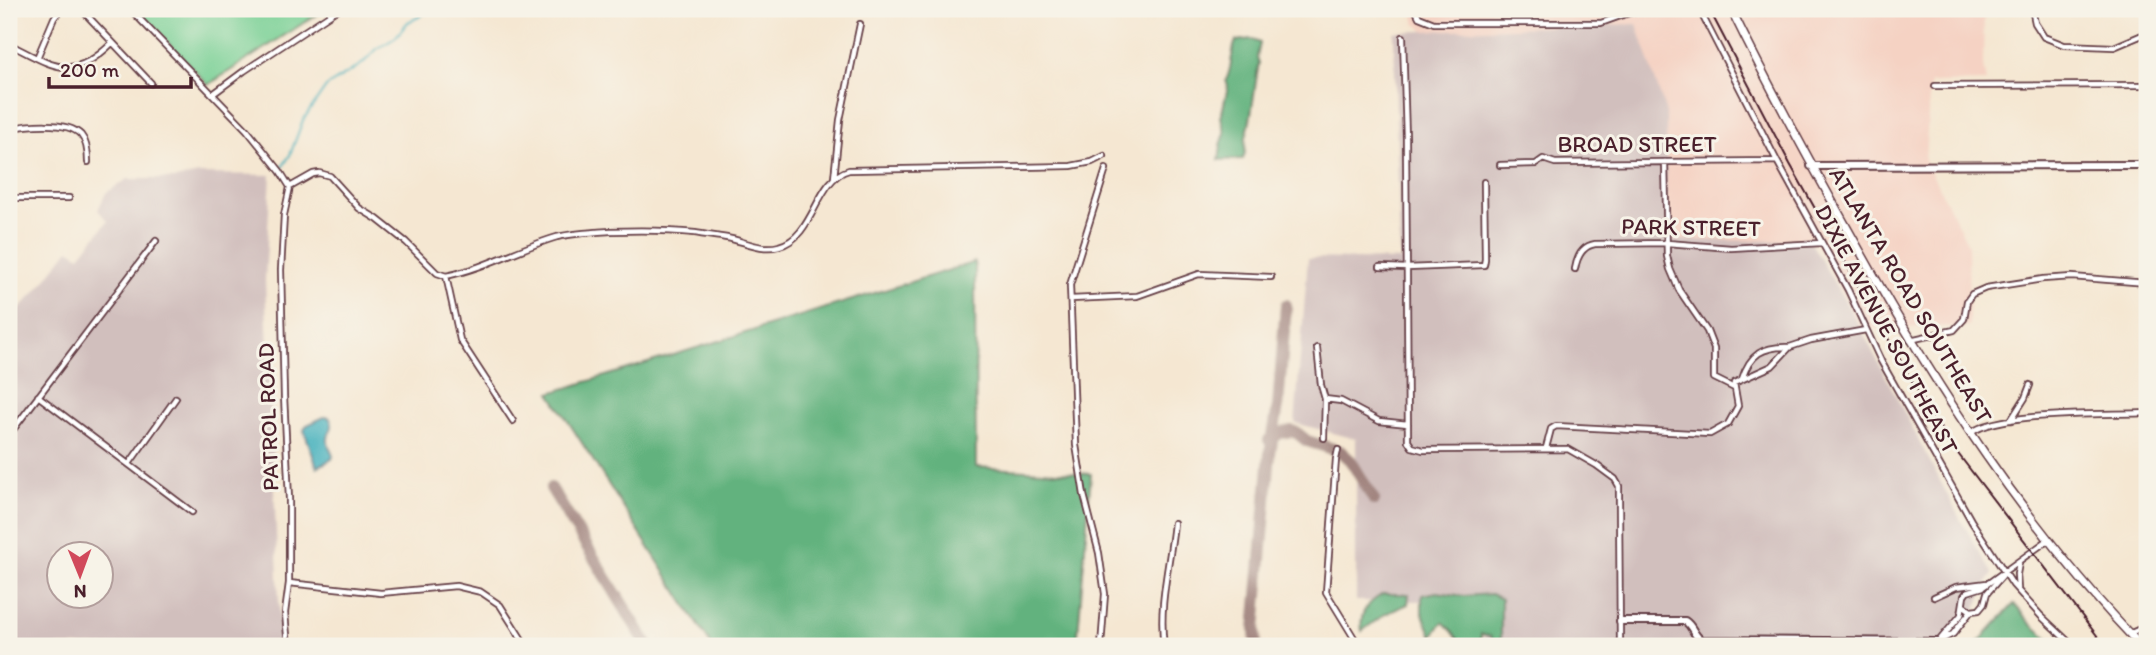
<svg xmlns="http://www.w3.org/2000/svg" width="2156" height="655" viewBox="0 0 2156 655" font-family="Itim,sans-serif">
<style>
.built{fill:#f5d2c3}
.industrial{fill:#d1bfbd;fill-rule:evenodd}
.green{fill:#79d095;stroke:#627860;stroke-width:2}
.forest{fill:#62b27e;stroke:#566854;stroke-width:2}
.water{fill:#40afbc;stroke:#456774;stroke-width:2}
.lines{fill:none;stroke-linecap:round;stroke-linejoin:round}
.stream{stroke:#40afbc;stroke-width:2}
.taxiway{stroke:#a0837e;stroke-width:12}
.minor-casing{stroke:#643d44;stroke-width:8}
.tertiary-casing{stroke:#643d44;stroke-width:10}
.secondary-casing{stroke:#643d44;stroke-width:10}
.minor{stroke:#fff;stroke-width:4.5}
.tertiary{stroke:#fff;stroke-width:6}
.secondary{stroke:#fff;stroke-width:7}
.rail{stroke:#4a1f2b;stroke-width:2}
.labels{text-anchor:middle;stroke-width:6;stroke-linejoin:round;paint-order:stroke}
.street-label{font-size:23px;fill:#4a1f2b;stroke:#f7f3e8}
</style>
<rect width="100%" height="100%" fill="#f7f3e8"/>
<filter id="ink" filterUnits="userSpaceOnUse"><feTurbulence type="fractalNoise" baseFrequency=".0143" numOctaves="2"/><feDisplacementMap in="SourceGraphic" scale="14" xChannelSelector="R" yChannelSelector="G"/><feConvolveMatrix kernelMatrix="1 2 1 2 8 2 1 2 1" color-interpolation-filters="sRGB"/></filter>
<filter id="wash" filterUnits="userSpaceOnUse"><feTurbulence type="fractalNoise" baseFrequency=".00686" numOctaves="4" result="noise"/><feDisplacementMap in="SourceGraphic" scale="28" xChannelSelector="R" yChannelSelector="G"/><feGaussianBlur stdDeviation="1.57" result="paint"/><feColorMatrix in="noise" values="0 0 0 0 0 0 0 0 0 0 0 0 0 0 0 0 0 1.4 0 .05"/><feComposite in="paint" operator="in"/></filter>
<g filter="url(#wash)">
<rect width="100%" height="100%" fill="#f5e7d2"/>
<!-- built -->
<path class="built" d="M1413 9H1984L1983 65 1986 82 1930 83 1925 161 1968 244 1969 326 1861 329 1816 243 1661 246 1543 157 1418 25H1416Z"/>
<!-- industrial -->
<path class="industrial" d="M1637 24 1666 113 1667 240 1810 241 1861 329 1960 519 1992 573 1972 617 1949 646H1484V601H1356V439L1295 423 1308 258 1400 260 1394 32Z
M199 174 271 175 265 280 281 646H9V320L40 287 69 249 80 256 108 221 98 210 106 193 128 179H176ZM60 554H102V596H60Z"/>
<!-- green -->
<path class="green" d="M136 9H325L208 85Z"/>
<!-- forest -->
<path class="forest" d="M1251 39 1260 43 1257 57 1259 63C1254 88 1253 113 1246 137 1244 146 1247 150 1243 159L1219 160 1221 145 1225 133 1221 117 1228 86 1226 80C1233 67 1230 54 1236 41Z
M975 262 976 467 1091 474 1077 646H712L550 393Z
M1437 592 1464 596 1491 594 1501 599V641L1494 646 1491 636 1481 634V646H1463L1452 631 1443 622 1432 636 1422 612V595Z
M1383 594H1409L1408 604 1385 614 1362 631C1359 613 1367 603 1383 594Z
M2014 604 2031 624 2057 646H1975Z"/>
<!-- water -->
<path class="water" d="M324 417H329C336 430 329 427 328 439 327 445 331 450 333 456L332 459 317 467 304 430 307 425Z"/>
<g class="lines">
<!-- stream -->
<path class="stream" d="M280 171 290 155 303 120 326 87 362 64 377 49 395 38 408 22 421 16 427 9"/>
<!-- taxiway -->
<path class="taxiway" d="M1269 440 1279 433 1292 431 1297 433 1307 441 1340 451 1351 461 1374 500
M551 488 648 646
M1256 646 1255 630 1270 453 1278 406 1286 305"/>
</g>
</g>
<g filter="url(#ink)">
<g class="lines">
<!-- minor casing -->
<g class="minor-casing">
<path id="minor" d="M81 9 151 83
M130 9 247 130 280 171 290 187
M1415 9 1419 17 1434 23H1601L1640 9
M1699 9 1777 161 1848 290 1881 361 1972 522 2013 585 2041 616 2073 646
M2032 9 2035 23 2044 37 2064 45 2114 47 2147 33
M9 26 13 9
M1403 37 1406 138 1408 441 1412 447 1423 450 1568 449 1596 465 1615 479 1619 486V500L1620 646
M9 44C53 66 72 83 112 43
M37 58 54 18 61 9
M1935 86 2147 85
M213 94 244 71 338 9
M9 129C26 125 67 120 81 135 87 142 88 153 88 162
M1665 162 1667 256 1670 269 1679 290 1707 331 1714 349V378L1734 388
M1500 165 1536 164 1543 159 1555 163 1777 161
M834 178 840 120 860 24
M290 187 313 174 319 173 330 176 359 208 377 219 406 242 437 273 446 276C485 268 520 248 557 237 573 233 593 232 610 231 638 230 668 230 695 233 706 235 716 236 727 238 744 241 761 251 779 246 815 237 815 179 849 170L1071 166 1092 162 1104 156
M9 198H69
M1380 267 1407 268 1484 265 1485 259 1484 182
M1575 269C1577 257 1582 246 1595 244L1667 243 1731 248 1822 243
M446 276 460 340 513 421
M1071 299 1137 296 1199 274 1271 277
M1910 340 1954 330 1964 319 1967 301 1972 294 1986 288 2043 279 2072 277 2147 283
M1317 348 1321 385 1325 399 1324 438
M1742 379C1750 354 1763 346 1789 347
M38 396 192 512
M1325 399 1341 401 1379 421 1408 424
M2011 420 2025 398 2030 385
M1971 433C2000 411 2107 415 2147 413
M9 435 156 241
M1546 448 1551 429 1556 426 1710 434 1728 424 1738 406 1734 383 1772 366 1790 347 1811 340 1866 330
M1338 450 1336 459 1326 592 1359 646
M129 464 176 398
M289 583 381 593 456 586 481 592 500 605 526 646
M2018 589 2017 574 2019 563
M1934 597 1956 587 1987 583
M1964 606 1971 611 1979 610 1984 604 1987 593 2002 576
M2129 634 2147 626
M1939 641 1953 634 1971 611
M1938 642 1961 615 1964 596 1967 592 1983 587 2048 540
M288 646 285 613 289 583V499L284 396 281 270 284 215 290 187
M1101 646 1105 594 1099 553 1084 495 1076 445 1070 285 1106 169
M1164 646C1158 605 1170 564 1174 523"/>
</g>
<!-- tertiary casing -->
<g class="tertiary-casing">
<path id="tertiary" d="M1811 166 2147 165
M1620 621H1685C1693 626 1693 635 1701 640L1938 642"/>
</g>
<!-- secondary casing -->
<g class="secondary-casing">
<path id="secondary" d="M1731 9C1770 89 1812 166 1856 244 1936 388 2026 527 2141 646"/>
</g>
<!-- minor -->
<use href="#minor" class="minor"/>
<!-- tertiary -->
<use href="#tertiary" class="tertiary"/>
<!-- secondary -->
<use href="#secondary" class="secondary"/>
<!-- rail -->
<path class="rail" d="M1709 9 1790 164 1930 413 1956 451 2105 646"/>
</g>
</g>
<g class="labels">
<!-- street labels -->
<g class="street-label">
<text x="1637" y="152">BROAD STREET</text>
<text transform="translate(1691 227) rotate(1)" y="8">PARK STREET</text>
<text transform="translate(1911 295) rotate(59)" y="8">ATLANTA ROAD SOUTHEAST</text>
<text transform="translate(1887 329) rotate(62)" y="8">DIXIE AVENUE SOUTHEAST</text>
<text transform="translate(268 417) rotate(-92)" y="8">PATROL ROAD</text>
</g>
</g>
<!-- margin -->
<rect width="2156" height="655" fill="none" stroke="#f7f3e8" stroke-width="35"/>
<!-- north arrow -->
<g transform="translate(80 575) rotate(179)"><circle r="33" fill="#f7f3e8" stroke="#b29e9c" stroke-width="2"/>
<path d="M0-5L12 26L0 18L-12 26Z" fill="#d1495b"/>
<text y="-10" font-size="19" font-weight="bold" text-anchor="middle" fill="#4a1f2b">N</text>
</g>
<!-- scale -->
<path d="M49 77v10h142v-10" fill="none" stroke="#4a1f2b" stroke-width="3.5"/>
<text x="60" y="77" font-size="21" fill="#4a1f2b" stroke="#f7f3e8" stroke-width="5" paint-order="stroke">200 m</text>
</svg>
